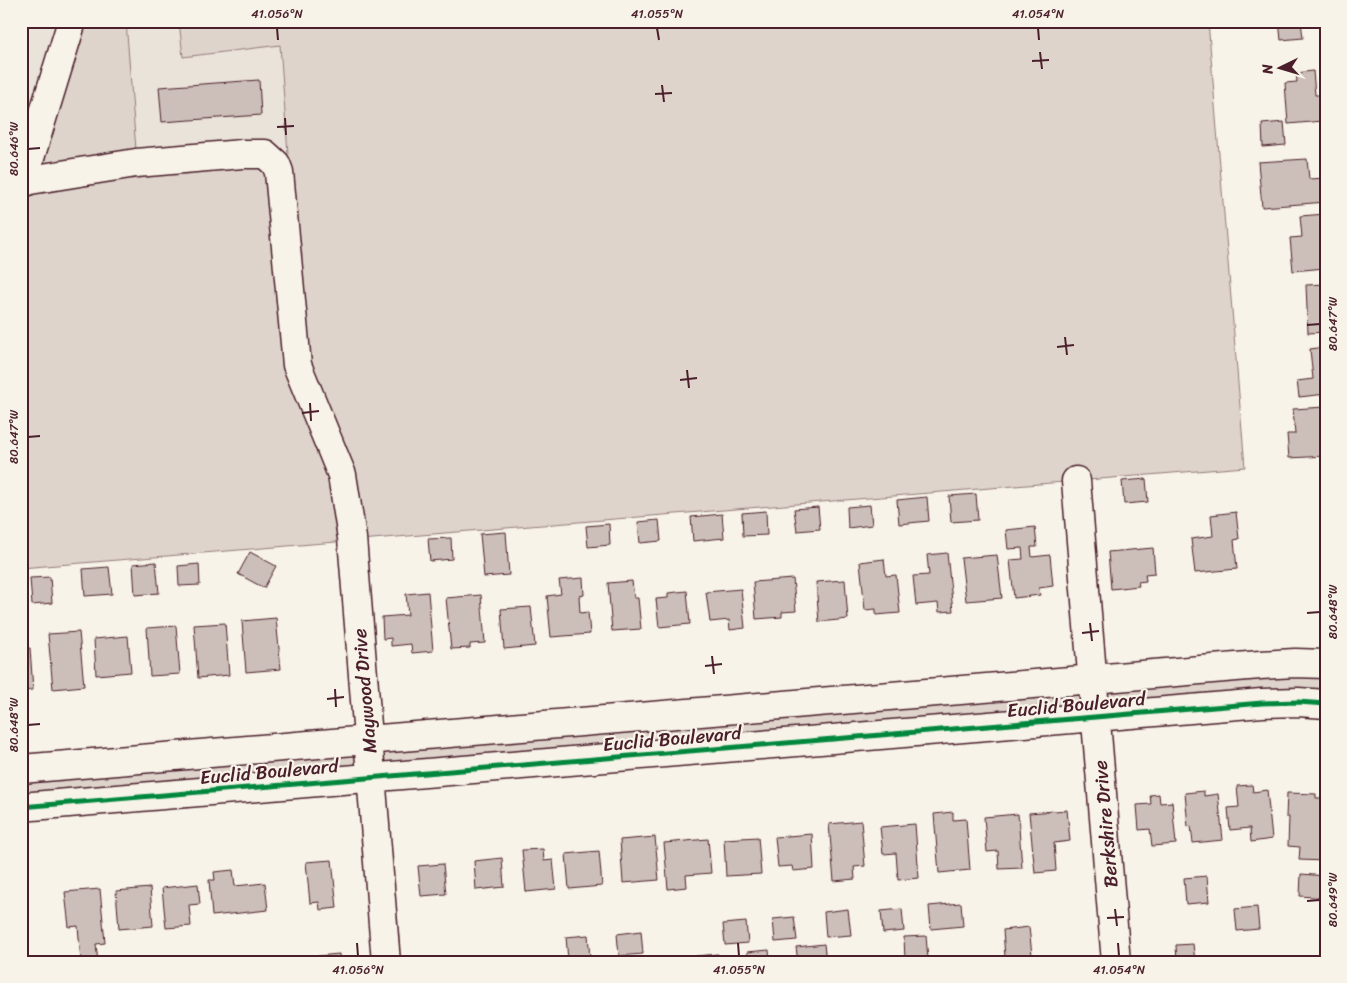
<svg xmlns="http://www.w3.org/2000/svg" width="1347" height="983" viewBox="0 0 1347 983" font-family="Sriracha,sans-serif">
<style>
.built{fill:#eae3da}
.green{fill:#ded4cc;stroke:#947a7c}
.building{fill:#ccbfb9;stroke:#4a1f2b}
.lines{fill:none;stroke-linecap:round;stroke-linejoin:round}
.minor-casing{stroke:#4a1f2b;stroke-width:31}
.minor{stroke:#f7f3e8;stroke-width:28}
.cycleway-casing{stroke:#f7f3e8;stroke-width:8}
.cycleway{stroke:#00873e;stroke-width:5}
.ticks{fill:none;stroke:#4a1f2b;stroke-width:2}
.labels{text-anchor:middle;stroke-width:4.5;stroke-linejoin:round;paint-order:stroke}
.street-label{font-size:19px;fill:#4a1f2b;stroke:#f7f3e8}
.neatline{fill:none;stroke:#4a1f2b;stroke-width:2}
.ticks-label{font-size:12px;text-anchor:middle;fill:#4a1f2b}
</style>
<rect width="100%" height="100%" fill="#f7f3e8"/>
<filter id="ink" filterUnits="userSpaceOnUse"><feTurbulence type="fractalNoise" baseFrequency=".02" numOctaves="2"/><feDisplacementMap in="SourceGraphic" scale="10" xChannelSelector="R" yChannelSelector="G"/><feConvolveMatrix kernelMatrix="1 2 1 2 8 2 1 2 1" color-interpolation-filters="sRGB"/></filter>
<g filter="url(#ink)">
<!-- built -->
<path class="built" d="M21 21H79L21 184Z
M126 21H179L183 57 280 45 288 154 136 163Z"/>
<!-- green -->
<path class="green" d="M79 21H126L137 163 288 154 280 45 183 57 179 21H1208L1245 467 21 568V184Z
M1326 664V704L21 807V769Z"/>
<!-- building -->
<path class="building" d="M1279 21H1301L1303 38 1281 40Z
M1313 71 1315 95H1321L1323 121 1288 124 1285 83 1297 82 1296 73Z
M259 80 261 115 162 122 159 87Z
M1284 122 1286 145 1263 147 1262 124Z
M1307 159 1309 179 1326 178V202L1262 207 1258 162Z
M1326 214V250H1324L1325 268 1293 271 1290 238 1302 237 1300 216Z
M1326 284V332L1308 333 1306 285Z
M1326 347V394L1299 397 1297 381 1313 379 1310 349Z
M1325 407 1326 456 1289 458 1287 434H1295L1293 409Z
M1146 479 1148 502 1124 504 1122 481Z
M976 494 978 520 951 522 949 496Z
M927 497 929 521 899 524 897 500Z
M870 505 872 525 848 528 847 507Z
M818 507 820 529 797 531 794 509Z
M766 511 767 535 743 536 742 513Z
M1236 512 1239 539 1234 540 1237 569 1195 573 1191 539 1213 536 1211 515Z
M722 514 724 538 693 541 691 517Z
M659 520 661 541 640 543 638 522Z
M609 524 610 545 588 547 586 526Z
M1035 527 1037 547H1031L1032 557 1050 555 1053 586 1039 588 1040 595 1014 598 1010 560 1023 559 1022 548 1008 549 1006 530Z
M506 532 509 575 484 577 480 534Z
M451 538 452 559 430 561 428 539Z
M1153 548 1155 573 1145 574 1146 581 1138 582 1139 586 1111 589 1108 552Z
M250 552 276 566 264 588 238 574Z
M947 553 953 611 939 612 938 603 916 605 913 576 929 575 927 555Z
M997 555 1002 598 966 601 961 558Z
M884 559 886 576 896 575 900 613 876 615V609L865 610 860 562Z
M156 562 159 593 135 595 133 564Z
M199 564 200 585 179 586 178 566Z
M109 567 112 594 85 596 83 569Z
M50 577 52 603 32 605 30 578Z
M583 578 584 595 579 596 580 613 588 612 590 634 551 637 547 596 561 594 559 580Z
M793 579 796 611 782 612V617L756 619 753 582Z
M845 580 848 619 819 622 816 582Z
M632 581 634 598H638L641 629 612 631 608 583Z
M741 589 745 628 730 630 729 620 710 622 706 592Z
M687 591 690 624 659 627 656 599 668 598V593Z
M428 592 433 651 412 653 411 644 391 646V638L383 639 382 617 408 615 406 594Z
M481 595 485 643 470 644V648L451 649 446 598Z
M531 607 535 646 504 649 501 609Z
M276 618 281 669 246 672 242 621Z
M225 623 229 675 198 678 194 625Z
M176 626 180 674 150 676 147 628Z
M79 632 84 686 53 689 48 634Z
M128 636 131 672 96 675 94 639Z
M30 648 33 690 21 691V649Z
M1252 785 1253 792 1267 790 1272 839 1251 842 1250 828 1230 830 1228 808 1239 807 1237 786Z
M1204 791V796L1218 794 1223 840 1193 843 1191 826 1188 827 1185 793Z
M1287 793 1316 794V798H1326L1325 861 1299 860 1300 847 1288 846 1289 817H1286Z
M1159 794 1160 803 1172 802 1176 844 1152 846 1150 829 1139 830 1137 805 1151 804 1150 795Z
M1067 810 1070 841 1054 843 1056 871 1035 873 1029 813Z
M953 812V820L966 819 970 870 939 873 934 814Z
M1018 814 1022 868 999 869 998 851 987 852 984 817Z
M861 821 865 866 854 867 855 879 834 881 829 824Z
M915 824 919 878 898 880 896 853 883 854 880 827Z
M812 834 814 869 793 871 792 866 778 867 775 837Z
M655 837 659 880 623 883 620 840Z
M758 837 761 874 726 876 724 839Z
M708 839 711 873 686 875 687 887 668 889 664 843Z
M543 849 544 861 553 860 556 889 526 892 522 850Z
M599 851 602 886 569 889 566 854Z
M502 858 504 887 476 890 474 861Z
M332 860 337 908 320 910 319 902 310 903 306 862Z
M443 864 446 894 421 896 418 866Z
M233 870 235 886 265 883 268 910 212 916 209 880H215L214 872Z
M1301 874 1326 876V898L1300 896Z
M1207 876 1209 902 1186 904 1184 878Z
M198 884 200 904 189 905 191 926 166 928 162 888Z
M150 888 153 926 119 929 116 891Z
M100 889 105 943 96 944 98 962H81L78 926 69 927 65 892Z
M961 903 963 926 931 929 929 906Z
M1257 907 1259 929 1237 931 1235 909Z
M848 909 851 935 826 937 824 912Z
M902 909 904 931 883 933 881 911Z
M794 917 797 940 775 942 773 919Z
M746 922 748 943 725 945 723 924Z
M1029 927 1032 955 1005 957 1003 930Z
M641 931 643 954 619 956 617 934Z
M588 935 590 958 568 960 566 937Z
M926 936 928 959 905 960 904 937Z
M824 944 826 962H798L796 947Z
M1193 944 1195 961 1177 962 1176 945Z
M769 950 770 962H748L747 952Z
M339 954 340 962H319L318 956Z
M718 954 719 962H697L696 956Z
M668 959V962H644V961Z"/>
<g class="lines">
<!-- minor casing -->
<g class="minor-casing">
<path id="minor" d="M21 184 30 180 136 163 242 154H265L276 164 279 172 297 365 342 475 352 538 386 962
M22 184 72 21
M1076 481 1116 962
M21 769 1260 665 1295 663 1326 664
M21 807 1262 703 1298 702 1326 704"/>
</g>
<!-- minor -->
<use href="#minor" class="minor"/>
<!-- cycleway casing -->
<g class="cycleway-casing">
<path id="cycleway" d="M21 807 1262 703 1298 702 1326 704"/>
</g>
<!-- cycleway -->
<use href="#cycleway" class="cycleway"/>
</g>
</g>
<!-- ticks -->
<path class="ticks" d="M277 28 278 40M657 28 659 40M1038 28 1039 40M1040 52 1042 69M1032 61 1049 60M662 85 664 102M655 94 672 93M285 118 286 135M277 127 294 126M28 149 40 148M1307 325 1320 324M1065 337 1067 355M1057 347 1074 345M687 370 689 388M680 380 697 378M310 403 311 421M302 413 319 411M28 437 40 436M1307 613 1320 612M1090 623 1092 641M1082 633 1099 631M712 656 714 674M705 666 722 664M335 689 336 707M327 699 344 697M28 725 40 724M1307 901 1320 900M1115 909 1117 926M1107 918 1124 917M357 943 358 956M738 943 739 956M1118 943 1119 956"/>
<g class="labels">
<!-- street labels -->
<g class="street-label">
<text transform="translate(364 691) rotate(-95)" y="7">Maywood Drive</text>
<text transform="translate(1076 704) rotate(-5)" y="7">Euclid Boulevard</text>
<text transform="translate(672 738) rotate(-5)" y="7">Euclid Boulevard</text>
<text transform="translate(269 771) rotate(-5)" y="7">Euclid Boulevard</text>
<text transform="translate(1105 824) rotate(-95)" y="7">Berkshire Drive</text>
</g>
</g>
<!-- margin -->
<rect width="1347" height="983" fill="none" stroke="#f7f3e8" stroke-width="55"/>
<!-- north arrow -->
<g transform="translate(1280 68) rotate(265)" stroke="#f7f3e8" stroke-width="4" paint-order="stroke">
<path d="M0-4L9 19L0 12L-9 19Z" fill="#4a1f2b"/>
<text y="-8" font-size="14" font-weight="bold" text-anchor="middle" fill="#4a1f2b">N</text>
</g>
<rect x="28" y="28" width="1292" height="928" class="neatline"/>
<g class="ticks-label">
<text x="277" y="18">41.056°N</text>
<text x="657" y="18">41.055°N</text>
<text x="1038" y="18">41.054°N</text>
<text transform="translate(14 149) rotate(-90)" y="4">80.646°W</text>
<text transform="translate(1333 324) rotate(-90)" y="4">80.647°W</text>
<text transform="translate(14 437) rotate(-90)" y="4">80.647°W</text>
<text transform="translate(1333 612) rotate(-90)" y="4">80.648°W</text>
<text transform="translate(14 725) rotate(-90)" y="4">80.648°W</text>
<text transform="translate(1333 900) rotate(-90)" y="4">80.649°W</text>
<text x="358" y="974">41.056°N</text>
<text x="739" y="974">41.055°N</text>
<text x="1119" y="974">41.054°N</text>
</g>
</svg>
